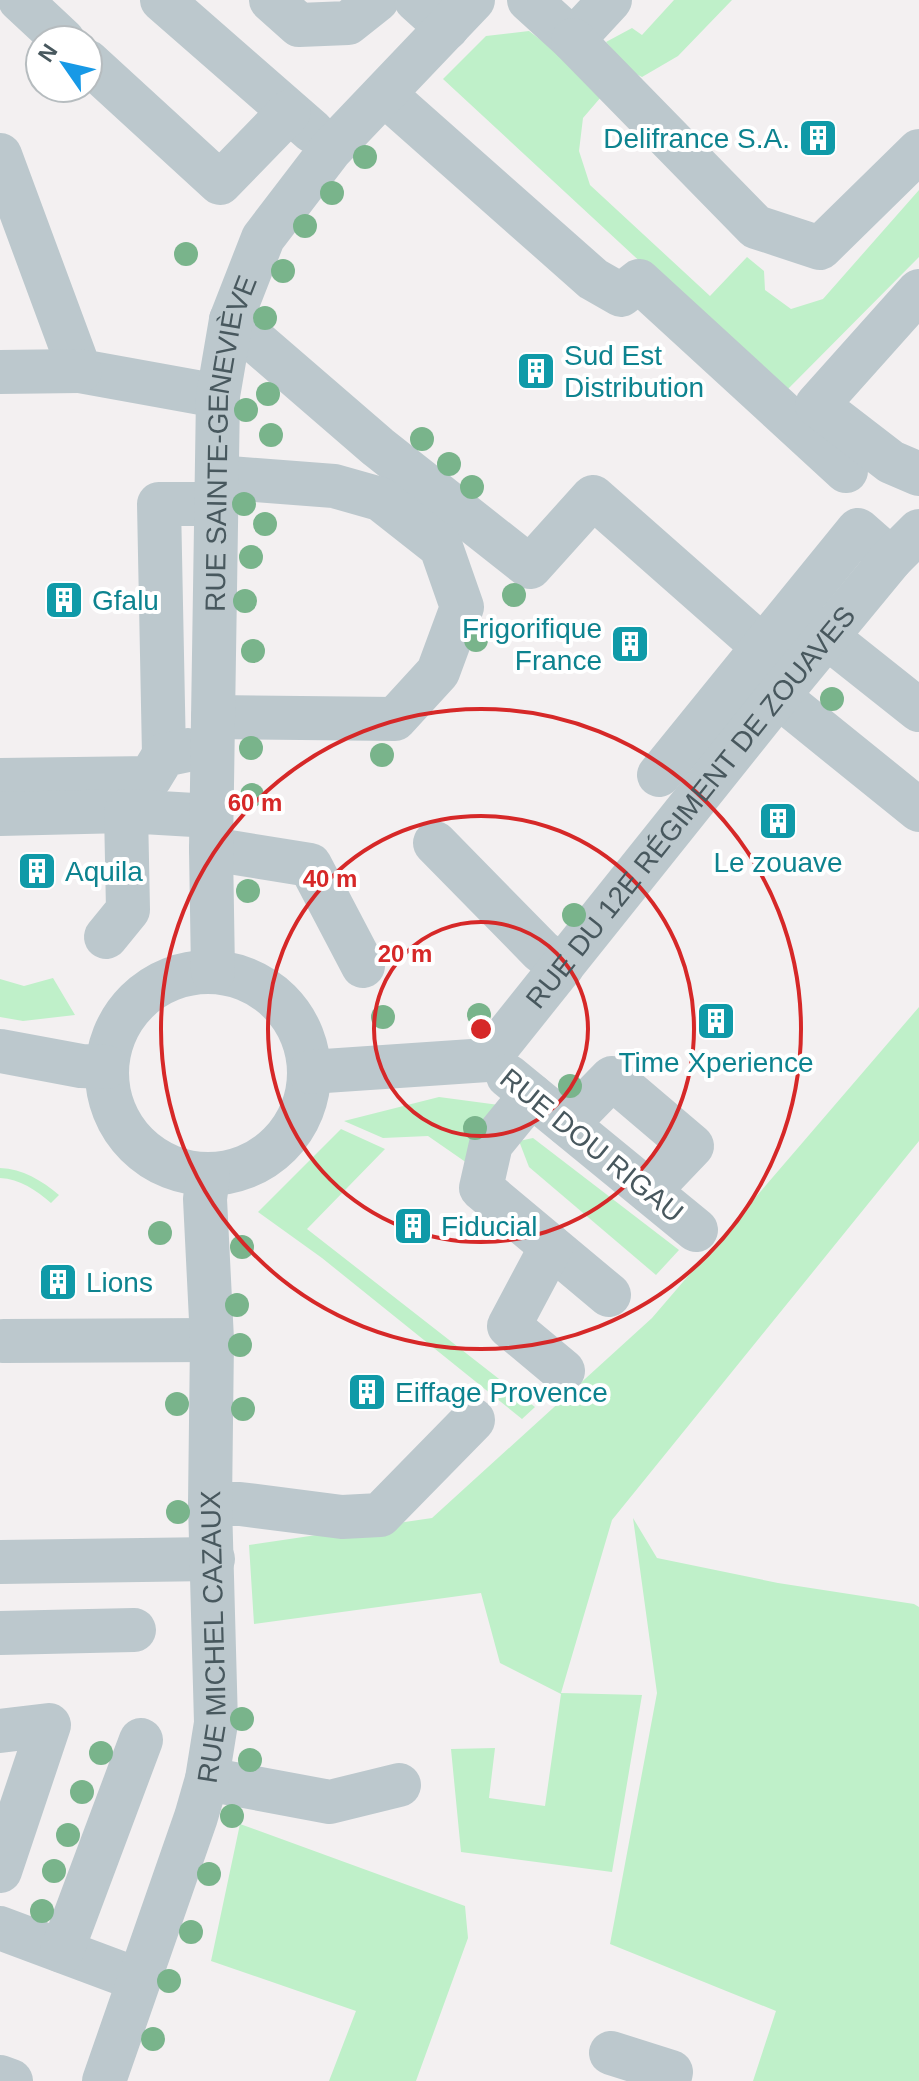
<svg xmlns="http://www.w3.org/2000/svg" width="919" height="2081" font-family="Helvetica,sans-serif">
<rect width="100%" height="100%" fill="#f3f0f1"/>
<g fill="#bff0c9">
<path d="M 674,0 L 732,0 L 678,56 L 642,77 L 632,72 L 606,42 L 632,28 L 642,35 Z"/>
<path d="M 529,31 L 607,90 L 583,118 L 579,151 L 590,185 L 710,296 L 747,257 L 764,271 L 765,290 L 791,309 L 823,299 L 919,190 L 919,257 L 783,394 L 443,79 L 486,36 Z"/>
<path d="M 53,978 L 75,1015 L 23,1021 L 0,1017 L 0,979 L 24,986 Z"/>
<path d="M 919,1007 L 919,1141 L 612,1520 L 561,1693 L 642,1695 L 612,1872 L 461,1852 L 451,1749 L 495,1748 L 489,1798 L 545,1806 L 561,1694 L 500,1663 L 481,1593 L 254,1624 L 249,1545 L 432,1518 L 652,1318 Z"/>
<path d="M 439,1097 L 499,1105 L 467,1163 L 428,1136 L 383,1138 L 344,1121 Z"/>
<path d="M 341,1129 L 385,1149 L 307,1229 L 535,1407 L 522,1419 L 322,1258 L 258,1212 Z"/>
<path d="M 533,1138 L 679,1250 L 656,1275 L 529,1167 L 519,1141 Z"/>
<path d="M 0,1168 C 23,1169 41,1180 59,1195 L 51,1203 C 36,1190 20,1179 0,1178 Z"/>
<path d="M 633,1518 L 657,1558 L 778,1583 L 914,1604 L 919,1607 L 919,2081 L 753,2081 L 776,2011 L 610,1944 L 657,1693 Z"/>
<path d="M 240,1824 L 465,1906 L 468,1938 L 416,2081 L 329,2081 L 356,2011 L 211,1961 Z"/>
</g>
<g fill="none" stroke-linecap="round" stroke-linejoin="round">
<g stroke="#bcc8cd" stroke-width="44">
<path d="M 20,0 L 63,40"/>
<path d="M 162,0 L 312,131"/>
<path d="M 271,0 L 299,25 L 348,23 L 377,0"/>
<path d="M 416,0 L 447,28"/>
<path d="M 529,0 L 573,40 L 610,0"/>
<path d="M 573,40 L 756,227 L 820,248 L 919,151"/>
<path d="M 88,62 L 220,183 L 289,112"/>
<path d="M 384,94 L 593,279 L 621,295 L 639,281 L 846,471"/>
<path d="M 0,155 L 80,371 L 218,396"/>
<path d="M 919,291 L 817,405 L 891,462 L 919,474"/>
<path d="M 231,320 L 378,447 L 530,567 L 593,497 L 762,646"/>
<path d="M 0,372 L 80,371"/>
<path d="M 827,637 L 919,710"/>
<path d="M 778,696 L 919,810"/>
<path d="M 213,717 L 395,719 L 438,672 L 462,607 L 441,547 L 380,499 L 334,486 L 217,477"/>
<path d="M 164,755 L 159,504 L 216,504"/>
<path d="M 659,775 L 858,530 L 891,559"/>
<path d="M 0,780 L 150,778 L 164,755 L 188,750"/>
<path d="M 0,814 L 126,811"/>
<path d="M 435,843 L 541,951 L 562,967"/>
<path d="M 211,849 L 310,865 L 363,966"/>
<path d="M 106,937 L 128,910 L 126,811 L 211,816"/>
<circle cx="208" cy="1073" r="101"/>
<path id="s1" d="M 213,972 L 211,849 L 218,396 L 231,320 L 263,238 L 331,149 L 473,0"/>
<path d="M 0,1051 L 81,1066 L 106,1067"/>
<path id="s2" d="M 310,1072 L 487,1060 L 778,696 L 891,559 L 919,531"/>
<path d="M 508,1076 L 696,1230"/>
<path d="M 531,1095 L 491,1144 L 481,1188 L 609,1295"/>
<path d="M 567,1124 L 612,1078 L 692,1146 L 649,1191"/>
<path d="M 551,1247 L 509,1326 L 563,1371"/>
<path d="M 4,1341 L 212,1340"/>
<path d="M 210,1504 L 240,1504 L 342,1517 L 380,1515 L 473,1420"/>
<path d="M 0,1562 L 213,1559"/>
<path d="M 0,1633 L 134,1630"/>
<path d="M 0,1731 L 49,1725 L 0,1871"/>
<path d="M 207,1779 L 330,1802 L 399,1785"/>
<path d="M 0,1928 L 139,1980"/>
<path d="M 62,1951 L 141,1740"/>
<path d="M 611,2053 L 671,2072 L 669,2081"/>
<path d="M 0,2077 L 11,2081"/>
<path id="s3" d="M 104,2081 L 196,1817 L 207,1779 L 216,1723 L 210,1504 L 212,1340 L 205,1199 L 208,1176"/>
</g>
</g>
<g fill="#79b48b">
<circle cx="365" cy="157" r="12"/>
<circle cx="332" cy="193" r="12"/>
<circle cx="305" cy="226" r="12"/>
<circle cx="186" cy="254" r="12"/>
<circle cx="283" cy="271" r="12"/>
<circle cx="265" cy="318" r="12"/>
<circle cx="268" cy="394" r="12"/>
<circle cx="246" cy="410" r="12"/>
<circle cx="271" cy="435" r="12"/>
<circle cx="422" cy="439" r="12"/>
<circle cx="449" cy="464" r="12"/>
<circle cx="472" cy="487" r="12"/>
<circle cx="244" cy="504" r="12"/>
<circle cx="265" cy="524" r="12"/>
<circle cx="251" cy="557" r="12"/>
<circle cx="514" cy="595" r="12"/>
<circle cx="245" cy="601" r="12"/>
<circle cx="476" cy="640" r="12"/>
<circle cx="253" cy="651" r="12"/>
<circle cx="832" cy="699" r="12"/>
<circle cx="251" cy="748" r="12"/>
<circle cx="382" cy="755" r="12"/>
<circle cx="252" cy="795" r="12"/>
<circle cx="248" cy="891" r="12"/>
<circle cx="574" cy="915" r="12"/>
<circle cx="479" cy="1015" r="12"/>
<circle cx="383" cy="1017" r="12"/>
<circle cx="570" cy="1086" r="12"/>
<circle cx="475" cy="1128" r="12"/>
<circle cx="160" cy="1233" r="12"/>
<circle cx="242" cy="1247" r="12"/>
<circle cx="237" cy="1305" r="12"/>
<circle cx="240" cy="1345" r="12"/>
<circle cx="177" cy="1404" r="12"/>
<circle cx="243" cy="1409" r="12"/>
<circle cx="178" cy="1512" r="12"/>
<circle cx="242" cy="1719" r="12"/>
<circle cx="101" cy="1753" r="12"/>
<circle cx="250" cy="1760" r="12"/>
<circle cx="82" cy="1792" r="12"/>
<circle cx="232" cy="1816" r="12"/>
<circle cx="68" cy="1835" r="12"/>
<circle cx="54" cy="1871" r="12"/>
<circle cx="209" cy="1874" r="12"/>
<circle cx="42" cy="1911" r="12"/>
<circle cx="191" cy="1932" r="12"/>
<circle cx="169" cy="1981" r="12"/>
<circle cx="153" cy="2039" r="12"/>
</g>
<g fill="none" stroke="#d62828" stroke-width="4">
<circle cx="481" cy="1029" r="107"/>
<circle cx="481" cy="1029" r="213"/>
<circle cx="481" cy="1029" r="320"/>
</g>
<defs>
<symbol id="building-square" viewBox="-11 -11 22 22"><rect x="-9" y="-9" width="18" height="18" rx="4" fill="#0f9aa8" stroke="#fff"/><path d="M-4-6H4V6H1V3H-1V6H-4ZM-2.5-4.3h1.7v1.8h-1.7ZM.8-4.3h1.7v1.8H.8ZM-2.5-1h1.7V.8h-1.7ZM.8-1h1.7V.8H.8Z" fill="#fff"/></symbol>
</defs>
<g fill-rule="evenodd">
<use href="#building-square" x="796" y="116" width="44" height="44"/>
<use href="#building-square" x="514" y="349" width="44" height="44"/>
<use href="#building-square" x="42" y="578" width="44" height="44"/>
<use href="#building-square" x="608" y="622" width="44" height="44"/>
<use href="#building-square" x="756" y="799" width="44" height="44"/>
<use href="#building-square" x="15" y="849" width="44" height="44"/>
<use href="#building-square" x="694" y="999" width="44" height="44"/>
<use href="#building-square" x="391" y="1204" width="44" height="44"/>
<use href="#building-square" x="36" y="1260" width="44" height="44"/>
<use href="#building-square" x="345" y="1370" width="44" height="44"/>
</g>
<g text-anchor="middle" stroke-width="8" stroke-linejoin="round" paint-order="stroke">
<g font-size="28" fill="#0d838f" stroke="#fff" text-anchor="start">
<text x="790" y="148" text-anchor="end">Delifrance S.A.</text>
<text x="564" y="365">Sud Est<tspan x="564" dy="32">Distribution</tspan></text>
<text x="92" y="610">Gfalu</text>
<text x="602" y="638" text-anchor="end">Frigorifique<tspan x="602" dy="32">France</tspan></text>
<text x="778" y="872" text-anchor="middle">Le zouave</text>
<text x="65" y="881">Aquila</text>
<text x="716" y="1072" text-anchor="middle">Time Xperience</text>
<text x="441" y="1236">Fiducial</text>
<text x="86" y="1292">Lions</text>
<text x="395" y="1402">Eiffage Provence</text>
</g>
<g font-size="28" fill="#48585e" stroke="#fff">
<text dy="10" stroke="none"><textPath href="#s1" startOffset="530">RUE SAINTE-GENEVIÈVE</textPath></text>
<text dy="10" stroke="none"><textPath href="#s2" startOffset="502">RUE DU 12E RÉGIMENT DE ZOUAVES</textPath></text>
<text transform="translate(592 1145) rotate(39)" y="10">RUE DOU RIGAU</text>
<text dy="10" stroke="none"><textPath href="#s3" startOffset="462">RUE MICHEL CAZAUX</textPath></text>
</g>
</g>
<circle cx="481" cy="1029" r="12" fill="#d62828" stroke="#fff" stroke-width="4"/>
<g font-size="24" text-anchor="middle" font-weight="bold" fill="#d62828" stroke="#fff" stroke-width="8" stroke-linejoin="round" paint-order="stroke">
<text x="255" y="811">60 m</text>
<text x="330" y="887">40 m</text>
<text x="405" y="962">20 m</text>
</g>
<g transform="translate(64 64) rotate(304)"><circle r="38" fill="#ffffff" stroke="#b6bcbf" stroke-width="2"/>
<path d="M0-6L14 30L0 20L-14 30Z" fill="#1799e6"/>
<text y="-12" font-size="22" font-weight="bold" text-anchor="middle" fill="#48585e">N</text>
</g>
</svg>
